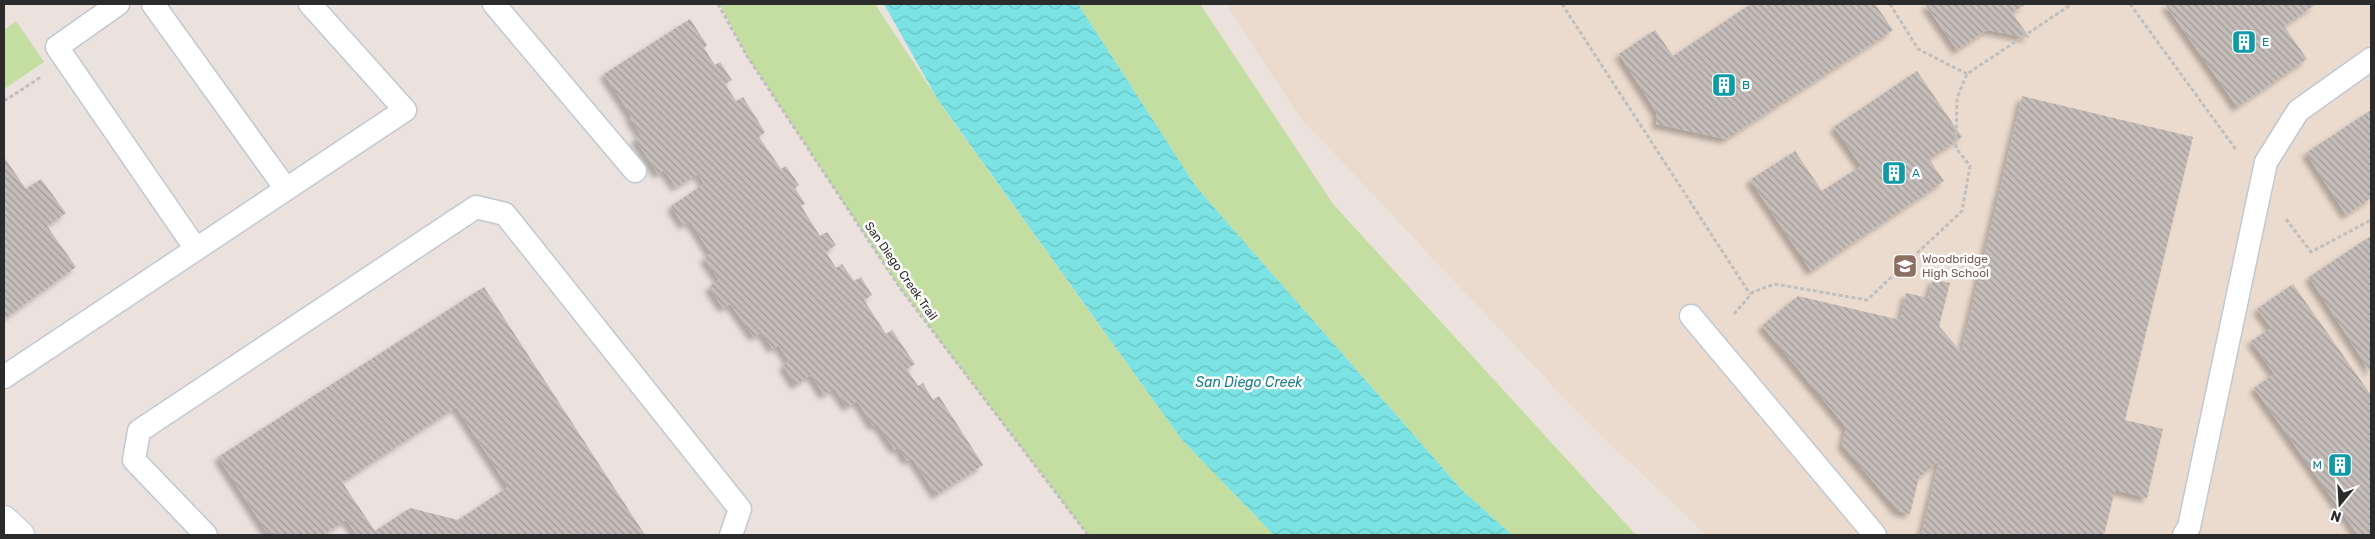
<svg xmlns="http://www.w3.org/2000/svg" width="2375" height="539" font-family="Rubik,sans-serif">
<defs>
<pattern id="water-waves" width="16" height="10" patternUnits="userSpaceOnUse" patternTransform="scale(1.25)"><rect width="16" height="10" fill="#7be3e3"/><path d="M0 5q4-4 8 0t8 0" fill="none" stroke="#6ac3c3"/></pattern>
<pattern id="building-back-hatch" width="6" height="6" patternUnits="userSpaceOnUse" patternTransform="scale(1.25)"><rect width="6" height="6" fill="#c4bdb9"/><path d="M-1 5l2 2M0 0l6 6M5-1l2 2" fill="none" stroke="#9f9a97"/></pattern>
<filter id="shadow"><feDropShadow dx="-4.5" dy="4.5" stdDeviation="2.5" flood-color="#0004"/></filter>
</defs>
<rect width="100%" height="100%" fill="#ebe2de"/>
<path fill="#ebdbcf" d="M 1226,4 L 2371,4 L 2371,535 L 1706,535 L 1581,416 L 1298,115 Z"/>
<g fill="#c4dda0">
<path d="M 720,4 L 875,4 L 946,112 L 1182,440 L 1274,535 L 1088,535 L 900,288 L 747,56 Z"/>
<path d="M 1078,4 L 1200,4 L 1333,204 L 1636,535 L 1512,535 L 1462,490 L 1197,188 Z"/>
<path d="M 16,21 L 44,62 L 4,89 L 4,30 Z"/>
</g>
<path fill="url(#water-waves)" d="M 884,4 L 1078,4 L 1197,188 L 1462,490 L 1512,535 L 1274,535 L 1182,440 L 938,100 Z"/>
<g fill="url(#building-back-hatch)" fill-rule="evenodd" filter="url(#shadow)">
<path d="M 1751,4 L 1875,4 L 1893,30 L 1726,139 L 1656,124 L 1657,113 L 1619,54 L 1655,30 L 1673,56 Z"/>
<path d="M 1925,4 L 2026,4 L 2012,13 L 2030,38 L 1987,30 L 1957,50 Z"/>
<path d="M 2165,4 L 2316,4 L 2284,26 L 2307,59 L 2237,107 Z"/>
<path d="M 690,19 L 707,45 L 704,48 L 715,65 L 720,62 L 732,80 L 725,84 L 736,101 L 743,97 L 765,132 L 759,137 L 781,169 L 786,166 L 799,185 L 795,188 L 805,204 L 801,206 L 820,236 L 827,232 L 836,245 L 826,252 L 836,268 L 842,264 L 854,281 L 861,277 L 872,295 L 864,300 L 886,334 L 892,330 L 915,364 L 907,369 L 918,386 L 923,383 L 933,400 L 939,396 L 983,465 L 936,495 L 912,458 L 907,461 L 898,447 L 895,450 L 877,424 L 873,426 L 857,401 L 847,407 L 834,388 L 824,395 L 811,375 L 795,385 L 783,365 L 789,361 L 778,345 L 773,349 L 761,332 L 754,337 L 730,304 L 723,308 L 709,287 L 719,280 L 704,258 L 711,254 L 690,221 L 683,225 L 671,206 L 704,184 L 698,174 L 676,187 L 664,170 L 658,174 L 635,139 L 641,135 L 630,118 L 632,117 L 604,74 Z"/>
<path d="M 1917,71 L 1962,137 L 1929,159 L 1944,181 L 1811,271 L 1750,180 L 1795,151 L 1822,191 L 1861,166 L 1834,127 Z"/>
<path d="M 2022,96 L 2193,137 L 2125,420 L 2163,429 L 2147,498 L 2115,490 L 2104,535 L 1921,535 L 1939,461 L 1919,477 L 1910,514 L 1898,511 L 1842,445 L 1846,427 L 1762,326 L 1798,296 L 1900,320 L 1906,293 L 1928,298 L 1933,279 L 1950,283 L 1939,326 L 1961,352 Z"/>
<path d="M 2371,110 L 2371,198 L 2346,215 L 2306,153 Z"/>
<path d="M 4,157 L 26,189 L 41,179 L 66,213 L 47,226 L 76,267 L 4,319 Z"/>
<path d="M 2371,236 L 2371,373 L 2309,277 Z"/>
<path d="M 2293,284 L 2371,395 L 2371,535 L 2358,535 L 2254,388 L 2274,374 L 2251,341 L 2271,328 L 2257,309 Z"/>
<path d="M 484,287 L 645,535 L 357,535 L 346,520 L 322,535 L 283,535 L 266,531 L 218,457 ZM 456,407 L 508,487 L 458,520 L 410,508 L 375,531 L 342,482 Z"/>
</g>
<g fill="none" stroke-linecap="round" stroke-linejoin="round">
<defs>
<g id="service">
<path d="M 118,4 L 57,47 L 196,249"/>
<path d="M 153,4 L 286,189"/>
<path d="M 494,4 L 635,171"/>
<path d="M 1691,316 L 1875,535"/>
<path d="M 4,377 L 405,110 L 310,4"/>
<path d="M 206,535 L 134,460 L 139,431 L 476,207 L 505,214 L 740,509 L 731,535"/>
<path d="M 2184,535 L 2189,527 L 2266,162 L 2298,111 L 2371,59"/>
</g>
<path id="secondary" d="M 4,520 L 20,535"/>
</defs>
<use href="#service" stroke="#c2c8d0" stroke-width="25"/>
<use href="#secondary" stroke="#c2c8d0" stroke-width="30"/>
<g stroke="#bfbfbf" stroke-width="3" stroke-dasharray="4 2.5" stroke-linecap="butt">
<path d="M 718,4 L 747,56 L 900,288 L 1088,535"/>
<path d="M 1562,4 L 1750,294"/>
<path d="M 1890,4 L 1918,49 L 1967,74"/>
<path d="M 2130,4 L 2237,151"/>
<path d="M 4,101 L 41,77"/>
<path d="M 2286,219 L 2311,252 L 2371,220"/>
<path d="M 1734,314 L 1753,292 L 1775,284 L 1867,300 L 1962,211 L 1970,166 L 1956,148 L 1957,98 L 1967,74 L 2072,4"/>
</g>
<use href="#service" stroke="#fff" stroke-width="22"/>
<use href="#secondary" stroke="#fff" stroke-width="28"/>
</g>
<defs>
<symbol id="building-square" viewBox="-11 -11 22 22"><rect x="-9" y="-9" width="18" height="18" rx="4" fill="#0f9aa8" stroke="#fff"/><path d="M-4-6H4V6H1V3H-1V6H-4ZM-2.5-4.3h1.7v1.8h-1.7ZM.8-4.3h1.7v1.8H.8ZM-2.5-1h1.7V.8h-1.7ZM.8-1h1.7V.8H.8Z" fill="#fff"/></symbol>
<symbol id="school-square" viewBox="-11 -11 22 22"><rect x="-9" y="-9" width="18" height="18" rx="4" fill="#8d6e63" stroke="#fff"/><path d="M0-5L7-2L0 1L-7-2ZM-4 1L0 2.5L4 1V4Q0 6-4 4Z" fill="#fff"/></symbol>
</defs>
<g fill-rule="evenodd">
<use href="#building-square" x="2230" y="28" width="28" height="28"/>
<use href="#building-square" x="1710" y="71" width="28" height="28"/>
<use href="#building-square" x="1880" y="159" width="28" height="28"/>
<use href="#school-square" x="1891" y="252" width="28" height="28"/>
<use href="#building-square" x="2326" y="451" width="28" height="28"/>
</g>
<g text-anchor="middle" stroke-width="5" stroke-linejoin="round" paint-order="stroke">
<g font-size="12" fill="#0d838f" stroke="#fff" text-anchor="start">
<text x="2262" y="46">E</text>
<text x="1742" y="89">B</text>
<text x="1912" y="177">A</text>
<text x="2322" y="469" text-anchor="end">M</text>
</g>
<g font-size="12" fill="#785e54" stroke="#fff" text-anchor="start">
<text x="1922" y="263">Woodbridge<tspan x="1922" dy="14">High School</tspan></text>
</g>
<g font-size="12" fill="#2b2b2b" stroke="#fff">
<text transform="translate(901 271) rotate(55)" y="4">San Diego Creek Trail</text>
</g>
<g font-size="14" font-style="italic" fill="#1a7f89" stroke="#fff">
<text x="1249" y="387">San Diego Creek</text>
</g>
</g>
<rect width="2375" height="539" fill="none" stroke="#2b2b2b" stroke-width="10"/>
<g transform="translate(2340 504) rotate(198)" stroke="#ffffff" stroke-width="4" paint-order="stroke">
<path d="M0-4L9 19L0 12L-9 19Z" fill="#2b2b2b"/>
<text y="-8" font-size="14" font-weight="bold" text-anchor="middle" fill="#2b2b2b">N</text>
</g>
</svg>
